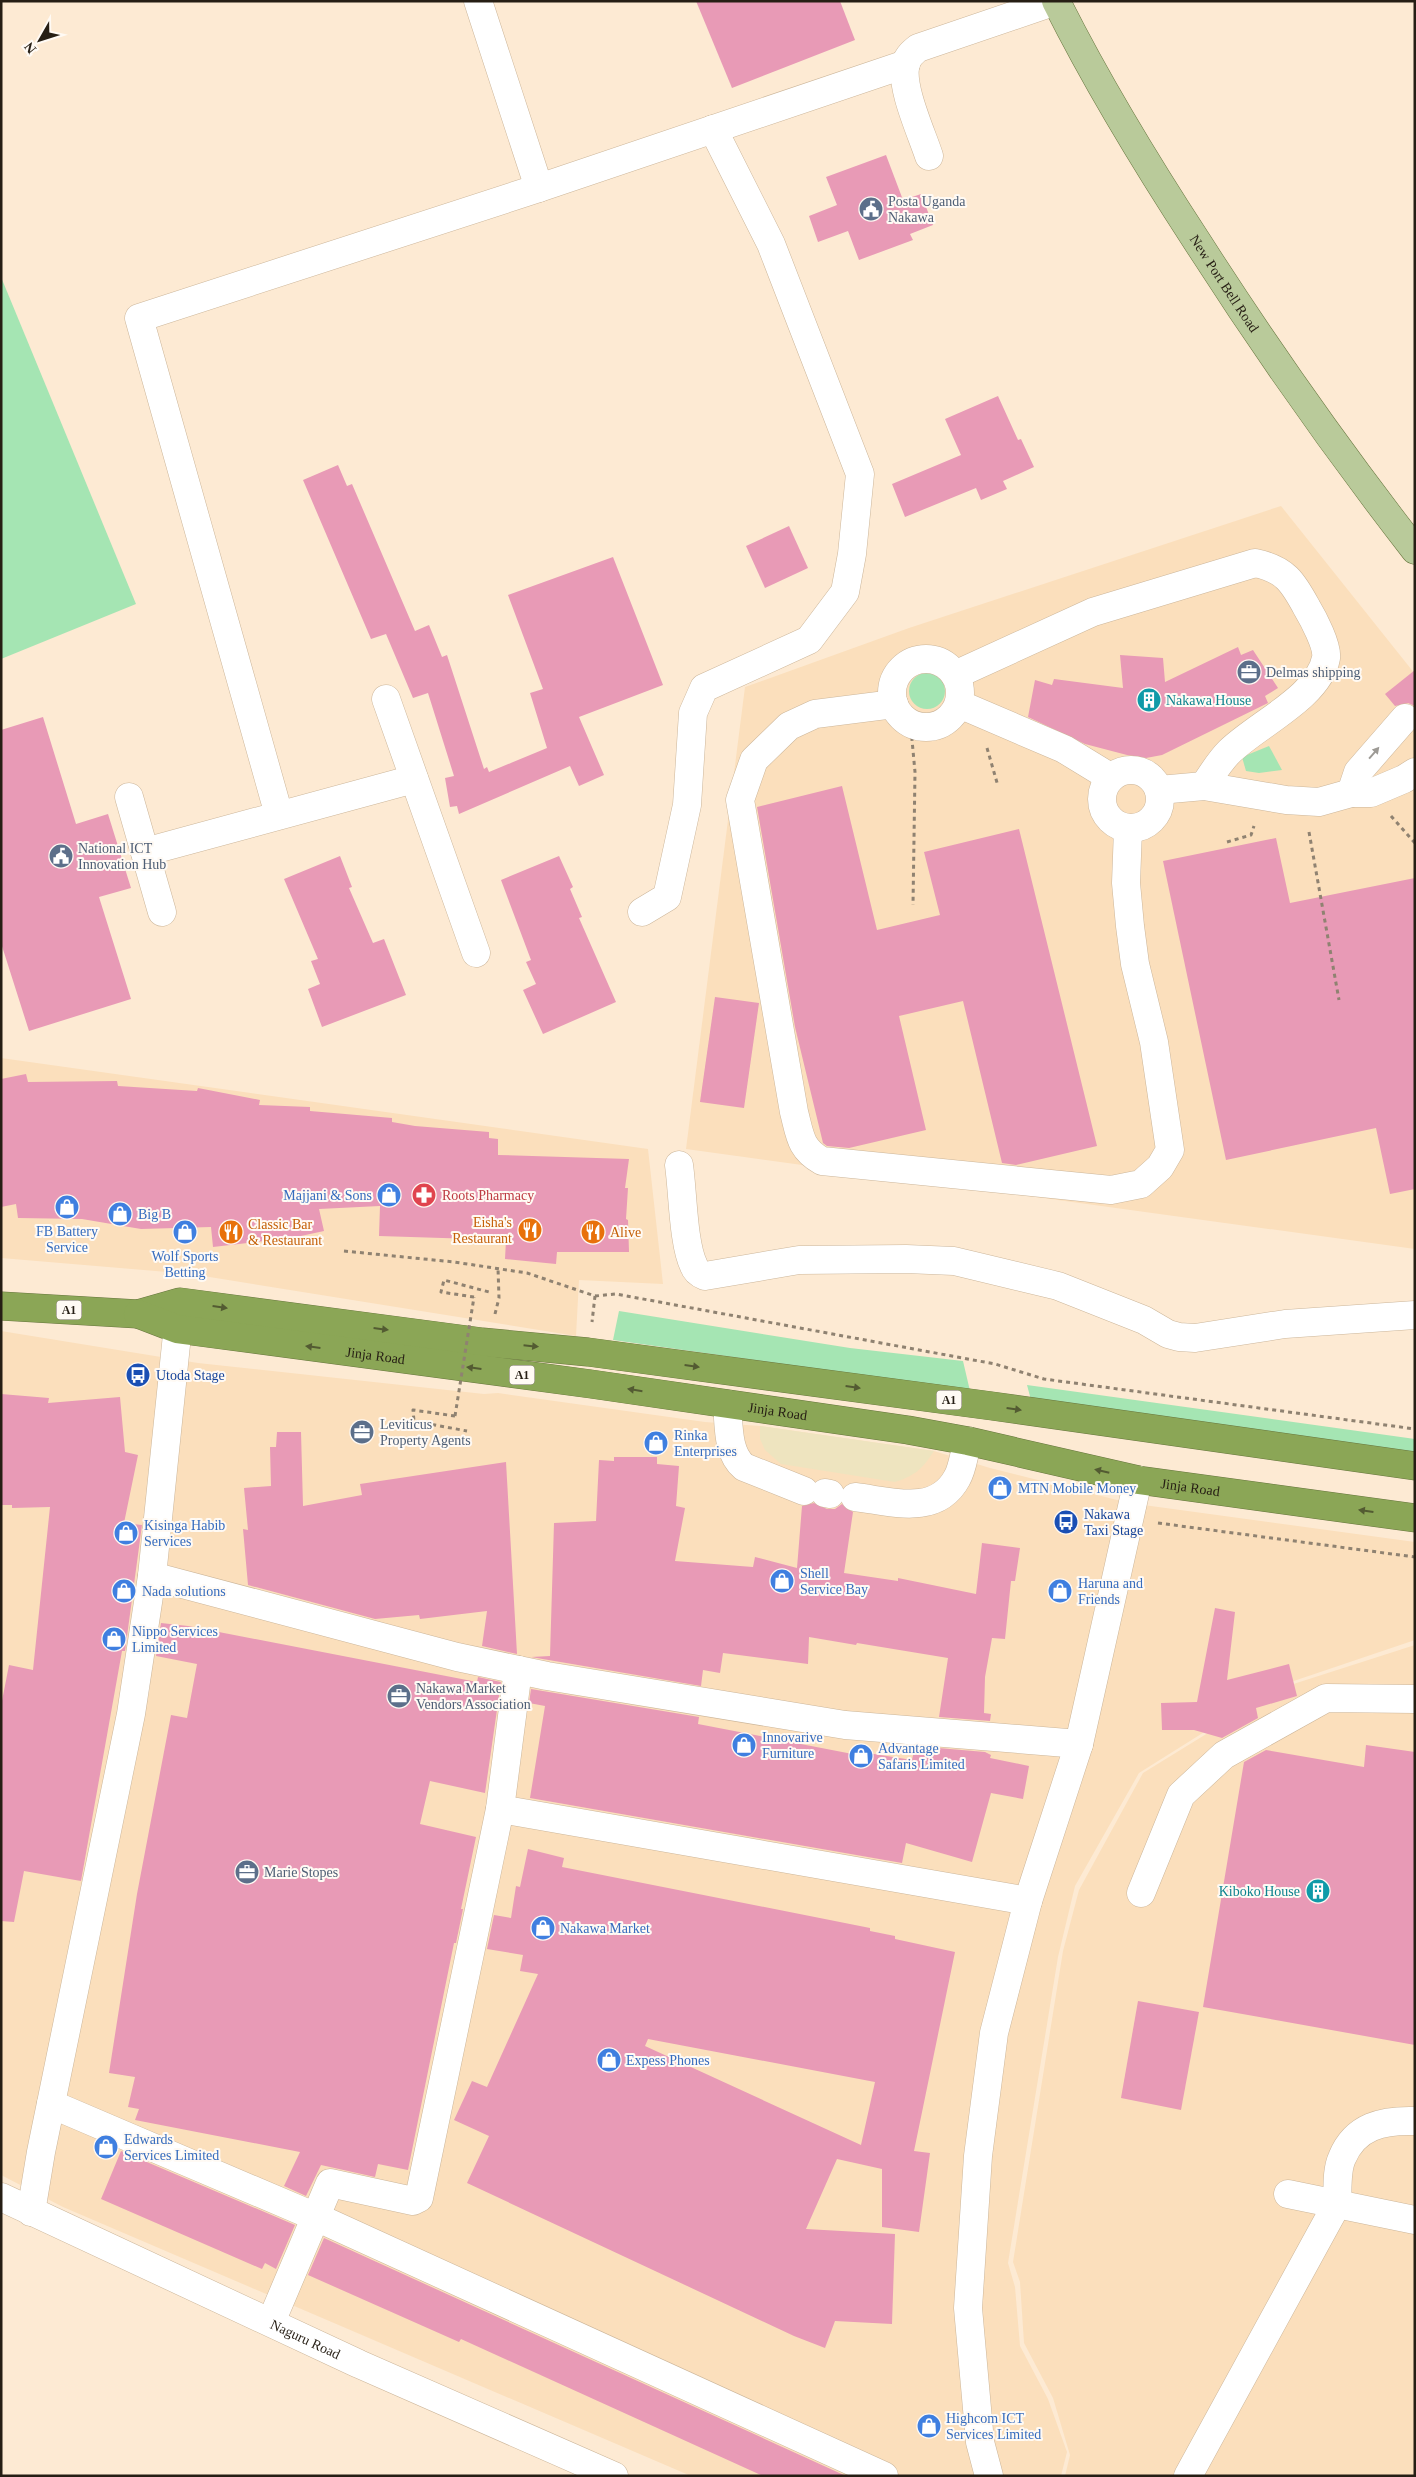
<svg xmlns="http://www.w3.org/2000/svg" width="1416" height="2477" font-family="'Times New Roman',serif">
<rect width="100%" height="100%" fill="#fdead3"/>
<g fill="#fbdfbc" fill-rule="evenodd">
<path d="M 1281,506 L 1415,674 L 1415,1249 L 686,1149 L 745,687 L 909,628 Z"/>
<path d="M 1,1058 L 648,1149 L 663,1284 L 579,1280 L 576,1336 L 191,1274 L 1,1258 Z"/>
<path d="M 1,1331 L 198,1363 L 484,1394 L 498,1393 L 705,1422 L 760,1426 L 934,1451 L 990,1468 L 1129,1503 L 1415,1542 L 1415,1640 L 1276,1687 L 1139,1773 L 1075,1886 L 1058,1957 L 1008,2263 L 1015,2287 L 1020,2346 L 1048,2399 L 1067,2452 L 1061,2476 L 691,2476 L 63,2207 L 1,2175 ZM 150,1654 L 150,1688 L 106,1898 Z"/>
<path d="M 1415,1645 L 1415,2476 L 1065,2476 L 1070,2455 L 1053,2398 L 1024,2343 L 1020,2282 L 1013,2262 L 1063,1951 L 1079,1890 L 1143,1773 L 1281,1688 Z"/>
</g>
<g fill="#a5e5b3">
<path d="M 1,277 L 136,604 L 1,659 Z"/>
<circle cx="927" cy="691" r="18"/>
<path d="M 1269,746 L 1282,770 L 1259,773 L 1246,771 L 1242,757 Z"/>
<path d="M 619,1311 L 850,1348 L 963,1361 L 970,1391 L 613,1340 Z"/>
<path d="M 1027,1385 L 1415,1439 L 1415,1453 L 1031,1400 Z"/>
</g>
<path fill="#eee4bf" d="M 760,1426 L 934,1451 C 923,1468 915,1476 895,1482 L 781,1464 L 765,1450 L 760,1439 Z"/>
<g fill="#e89ab6" fill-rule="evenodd">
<path d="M 696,1 L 840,1 L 855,40 L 732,88 Z"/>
<path d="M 886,155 L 903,200 L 921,194 L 933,225 L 910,234 L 913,240 L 859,260 L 848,231 L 818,242 L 809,216 L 837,205 L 826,177 Z"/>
<path d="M 998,396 L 1018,440 L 1021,439 L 1034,467 L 1003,481 L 1007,489 L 981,500 L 976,488 L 905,517 L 892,484 L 961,455 L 945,419 Z"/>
<path d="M 338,465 L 347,486 L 352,484 L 415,631 L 429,625 L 442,657 L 447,655 L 484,769 L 487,767 L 489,772 L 547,748 L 530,693 L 543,689 L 508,595 L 613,557 L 663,685 L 579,717 L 604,775 L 579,786 L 570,766 L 459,814 L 457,806 L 450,807 L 445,778 L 454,776 L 428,693 L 413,698 L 386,634 L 371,639 L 303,480 Z"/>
<path d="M 789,526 L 808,568 L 765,588 L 746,546 Z"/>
<path d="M 1238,647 L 1241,655 L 1253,650 L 1278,688 L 1265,696 L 1268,703 L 1162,755 L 1146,758 L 1127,755 L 1085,744 L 1028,717 L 1035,680 L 1052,685 L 1054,679 L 1123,688 L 1120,655 L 1163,658 L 1165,682 Z"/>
<path d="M 1415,670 L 1415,706 L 1408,703 L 1395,706 L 1385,694 Z"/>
<path d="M 43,717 L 76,824 L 108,814 L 131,888 L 99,897 L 131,999 L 29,1031 L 1,943 L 1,730 Z"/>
<path d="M 842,786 L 877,930 L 940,915 L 924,852 L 1019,829 L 1097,1146 L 1016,1165 L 1002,1163 L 963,1001 L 899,1016 L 926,1130 L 849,1148 L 827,1146 L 823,1143 L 795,1027 L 757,807 Z"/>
<path d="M 1276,838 L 1290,903 L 1415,878 L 1415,1189 L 1390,1194 L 1376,1128 L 1226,1160 L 1163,861 Z"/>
<path d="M 340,856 L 352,887 L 349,888 L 373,943 L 384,939 L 406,995 L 322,1027 L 308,989 L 320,984 L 311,961 L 318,959 L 284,879 Z"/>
<path d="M 559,856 L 573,887 L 570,889 L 582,917 L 579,918 L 616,1002 L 543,1034 L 523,990 L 536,984 L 526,962 L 531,960 L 501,880 Z"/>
<path d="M 715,997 L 759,1003 L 744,1108 L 700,1102 Z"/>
<path d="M 26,1074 L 28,1082 L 117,1081 L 118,1086 L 197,1091 L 198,1088 L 260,1100 L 259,1105 L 310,1107 L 310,1111 L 392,1118 L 392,1122 L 415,1126 L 489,1132 L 489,1138 L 498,1139 L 498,1155 L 629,1159 L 625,1188 L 628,1188 L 626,1219 L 628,1220 L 629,1252 L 557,1252 L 556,1264 L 505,1259 L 506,1240 L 379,1236 L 380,1206 L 319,1209 L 324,1231 L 273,1242 L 273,1240 L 213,1247 L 211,1227 L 141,1229 L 82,1219 L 18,1218 L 16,1204 L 1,1207 L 1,1079 Z"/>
<path d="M 1,1394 L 49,1398 L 48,1403 L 120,1397 L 125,1452 L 138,1455 L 124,1523 L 142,1525 L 125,1651 L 122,1651 L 81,1881 L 24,1871 L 14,1922 L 1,1921 L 1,1706 L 9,1665 L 33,1670 L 50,1507 L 12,1508 L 12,1505 L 1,1505 Z"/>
<path d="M 277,1432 L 301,1432 L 303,1506 L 362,1495 L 360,1484 L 506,1462 L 517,1654 L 482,1646 L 487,1611 L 420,1619 L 419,1615 L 375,1619 L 248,1585 L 243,1529 L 248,1530 L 244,1488 L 271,1486 L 270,1447 L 276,1447 Z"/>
<path d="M 614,1457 L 657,1457 L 657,1464 L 679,1466 L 676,1506 L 685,1508 L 675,1561 L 753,1567 L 755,1557 L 797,1568 L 802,1506 L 814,1503 L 827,1509 L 835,1509 L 842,1504 L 853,1512 L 844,1573 L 898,1581 L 898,1578 L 976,1594 L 982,1543 L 1020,1548 L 1015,1581 L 1011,1581 L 1005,1639 L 992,1638 L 985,1677 L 984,1713 L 991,1714 L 990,1721 L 939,1717 L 948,1658 L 857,1643 L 856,1645 L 809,1637 L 808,1664 L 723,1653 L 720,1673 L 703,1670 L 701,1686 L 531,1657 L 550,1656 L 554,1523 L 596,1521 L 599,1460 L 614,1461 Z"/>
<path d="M 1215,1608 L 1235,1612 L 1227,1680 L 1289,1664 L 1297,1696 L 1256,1708 L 1258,1718 L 1222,1738 L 1194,1730 L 1162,1730 L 1161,1703 L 1197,1702 Z"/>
<path d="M 161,1623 L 188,1626 L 477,1682 L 478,1677 L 501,1682 L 485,1793 L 430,1781 L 420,1824 L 476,1837 L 461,1909 L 463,1909 L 456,1943 L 454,1943 L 408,2170 L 378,2164 L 375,2177 L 321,2165 L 306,2196 L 284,2186 L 300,2152 L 135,2120 L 139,2109 L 128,2107 L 135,2077 L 109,2073 L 137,1894 L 171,1715 L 187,1718 L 197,1664 L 156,1656 Z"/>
<path d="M 531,1689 L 699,1717 L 698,1724 L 868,1757 L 868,1753 L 912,1760 L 915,1746 L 985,1752 L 991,1755 L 990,1758 L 1029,1766 L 1023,1799 L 991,1793 L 972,1862 L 906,1843 L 902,1863 L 530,1798 L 545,1706 L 529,1703 Z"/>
<path d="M 1366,1745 L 1415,1752 L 1415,2045 L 1203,2007 L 1244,1762 L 1266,1750 L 1364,1767 Z"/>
<path d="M 528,1849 L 564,1858 L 562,1867 L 870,1928 L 870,1931 L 895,1936 L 895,1939 L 955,1952 L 914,2151 L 930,2153 L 919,2232 L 882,2227 L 882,2169 L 837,2159 L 806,2229 L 895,2234 L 892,2324 L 835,2321 L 825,2348 L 794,2336 L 467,2183 L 489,2136 L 454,2120 L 472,2081 L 487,2087 L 538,1974 L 520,1971 L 523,1955 L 487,1949 L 494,1915 L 511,1918 L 516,1886 L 520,1887 ZM 648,2039 L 875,2082 L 861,2145 L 645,2046 Z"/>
<path d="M 1138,2001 L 1199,2012 L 1181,2110 L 1121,2098 Z"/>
<path d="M 121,2151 L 295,2225 L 276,2269 L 265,2263 L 262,2269 L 101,2199 Z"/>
<path d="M 324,2238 L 846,2476 L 763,2476 L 461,2339 L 459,2342 L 308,2275 Z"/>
</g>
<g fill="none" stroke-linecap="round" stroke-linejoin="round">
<defs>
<g id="minor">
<path d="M 478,1 L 539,188"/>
<path d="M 929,156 C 922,134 899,85 906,63 C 908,56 913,52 918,48 L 1056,1"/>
<circle cx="926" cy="693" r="34"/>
<path d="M 955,675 L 1093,612 L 1255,563 C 1285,569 1293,582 1307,608 C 1313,618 1328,646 1326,658 C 1319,697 1256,725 1229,752 C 1219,762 1212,774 1204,786"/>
<path d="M 386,699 L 476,953"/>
<path d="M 894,704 L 815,714 L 789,726 L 754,760 L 740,800 L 794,1112 C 800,1135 800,1149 822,1161 L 1111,1190 L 1141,1184 L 1160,1167 L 1170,1150 L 1154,1042 L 1135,964 L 1130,926 L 1126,883 L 1128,829"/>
<path d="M 959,704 L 1064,749 L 1110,777"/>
<circle cx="1131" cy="799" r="29"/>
<path d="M 1159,790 L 1204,786 L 1286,800 L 1319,802 L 1351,793 L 1371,793 L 1404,779 L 1415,772"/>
<path d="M 1351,793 L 1358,772 L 1405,718"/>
<path d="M 129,797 L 162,912"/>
<path d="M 279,815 L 139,318 L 539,188 L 906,64"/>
<path d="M 145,852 L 414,779"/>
<path d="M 642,912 L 667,897 L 687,805 L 693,713 L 704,688 L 809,640 L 845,592 L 852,554 L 860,474 L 771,244 L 713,129"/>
<path d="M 679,1165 C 683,1193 683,1244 694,1266 C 696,1272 700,1274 705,1276 L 799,1260 L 906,1259 L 954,1261 L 1058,1286 L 1144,1320 L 1168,1334 L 1179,1337 L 1195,1338 L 1285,1324 L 1415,1315"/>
<path d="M 727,1404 C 729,1425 727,1453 744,1467 L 804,1491"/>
<path d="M 825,1493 L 830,1494"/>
<path d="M 855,1497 C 890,1501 936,1517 957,1478 C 963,1468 964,1452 968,1441"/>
<path d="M 152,1576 L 457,1657 L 547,1676 L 845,1725 L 1079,1744"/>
<path d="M 518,1670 L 500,1809 L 1028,1901"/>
<path d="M 1141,1893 L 1181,1795 L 1224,1755 L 1326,1698 L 1415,1699"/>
<path d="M 51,2104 L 316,2217 L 884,2476"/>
<path d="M 1288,2194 L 1415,2220"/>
<path id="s1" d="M 1,2197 L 359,2364 L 614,2476"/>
<path d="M 31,2212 L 41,2152 L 131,1714 L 152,1576 L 180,1306"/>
<path d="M 271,2322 L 330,2183 L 413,2201 L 419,2198 L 500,1809"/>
<path d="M 989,2476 L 980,2442 L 968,2308 L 978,2156 L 994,2033 L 1028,1901 L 1079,1744 L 1138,1480"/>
<path d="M 1188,2476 L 1337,2204 C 1338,2191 1336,2171 1342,2158 C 1355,2126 1383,2120 1415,2121"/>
</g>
<g id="major">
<path id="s2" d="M 1056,1 C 1098,85 1147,165 1198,243 C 1266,349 1338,451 1415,550"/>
</g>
<g id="highway">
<path d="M 1,1306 L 138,1314 L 180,1302 L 482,1342 L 588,1352 L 992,1406 L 1415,1466"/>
<path id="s3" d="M 138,1314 L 177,1329 L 591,1384 L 908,1430 L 968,1441 L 1138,1480 L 1415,1518"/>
</g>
</defs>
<use href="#minor" stroke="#ccb69a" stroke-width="29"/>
<use href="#major" stroke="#68763f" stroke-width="29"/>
<use href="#highway" stroke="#68763f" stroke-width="29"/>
<g stroke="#8f8271" stroke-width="3" stroke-dasharray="4 4" stroke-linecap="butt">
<path d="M 911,729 L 915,772 L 913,905"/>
<path d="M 987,748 L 998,786"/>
<path d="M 1391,816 L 1415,843"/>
<path d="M 1309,832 L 1339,1000"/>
<path d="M 1227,842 L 1251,835 L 1254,826"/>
<path d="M 344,1251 L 454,1262 L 527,1273 L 595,1296 L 592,1322"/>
<path d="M 595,1296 L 616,1294 L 995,1364 L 1044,1379 L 1415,1429"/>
<path d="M 474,1297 L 441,1292 L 444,1280 L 489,1292"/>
<path d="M 495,1314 L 499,1298 L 498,1268"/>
<path d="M 455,1416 L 413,1410 L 414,1421 L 467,1431"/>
<path d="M 1158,1523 L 1415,1557"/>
</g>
<use href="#minor" stroke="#fff" stroke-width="28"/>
<use href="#major" stroke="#b9ca9a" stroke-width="28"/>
<use href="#highway" stroke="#8ba656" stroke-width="28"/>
<path stroke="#8f8271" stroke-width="3" stroke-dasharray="4 4" stroke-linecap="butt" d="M 455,1416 L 474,1297"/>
</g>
<defs><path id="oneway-solid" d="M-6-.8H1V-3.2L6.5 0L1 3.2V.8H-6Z" transform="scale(1.25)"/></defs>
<use fill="#9d9a95" href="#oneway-solid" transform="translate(1374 753) rotate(-49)"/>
<g fill="#535b32">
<use href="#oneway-solid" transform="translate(220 1307) rotate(8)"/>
<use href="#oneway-solid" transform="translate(381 1329) rotate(7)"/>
<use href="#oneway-solid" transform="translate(531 1346) rotate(6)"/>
<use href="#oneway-solid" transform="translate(313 1347) rotate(-173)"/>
<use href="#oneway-solid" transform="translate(692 1366) rotate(8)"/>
<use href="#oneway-solid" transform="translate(474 1368) rotate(-173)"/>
<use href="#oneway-solid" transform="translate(853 1387) rotate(8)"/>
<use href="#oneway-solid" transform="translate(635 1390) rotate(-171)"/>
<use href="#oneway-solid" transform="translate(1014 1409) rotate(8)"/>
<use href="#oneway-solid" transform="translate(1102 1471) rotate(-167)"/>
<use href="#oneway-solid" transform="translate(1366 1511) rotate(-172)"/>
</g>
<defs>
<symbol id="civic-disc" viewBox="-11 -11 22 22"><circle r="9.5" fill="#5c6f8a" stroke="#fffaf4"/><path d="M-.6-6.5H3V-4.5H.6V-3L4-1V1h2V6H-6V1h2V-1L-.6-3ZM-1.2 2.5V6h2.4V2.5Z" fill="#fff"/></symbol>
<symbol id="office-disc" viewBox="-11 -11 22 22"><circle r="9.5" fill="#5c6f8a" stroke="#fffaf4"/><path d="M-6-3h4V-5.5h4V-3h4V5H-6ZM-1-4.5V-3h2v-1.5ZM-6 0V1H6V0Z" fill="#fff"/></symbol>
<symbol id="building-disc" viewBox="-11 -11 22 22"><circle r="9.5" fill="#0f9aa8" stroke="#fffaf4"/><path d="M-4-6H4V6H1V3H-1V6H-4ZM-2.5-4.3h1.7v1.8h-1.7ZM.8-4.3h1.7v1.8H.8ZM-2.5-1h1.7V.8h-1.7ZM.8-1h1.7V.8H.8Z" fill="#fff"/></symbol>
<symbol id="shop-disc" viewBox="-11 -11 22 22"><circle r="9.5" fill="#3f7fe0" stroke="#fffaf4"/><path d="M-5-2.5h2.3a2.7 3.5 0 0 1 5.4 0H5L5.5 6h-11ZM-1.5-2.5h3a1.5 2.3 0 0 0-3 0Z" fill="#fff"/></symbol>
<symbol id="pharmacy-disc" viewBox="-11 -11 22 22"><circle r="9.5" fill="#e0444e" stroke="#fffaf4"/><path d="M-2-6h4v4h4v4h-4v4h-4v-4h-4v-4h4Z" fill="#fff"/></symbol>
<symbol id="restaurant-disc" viewBox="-11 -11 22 22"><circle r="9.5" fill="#e8710a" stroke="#fffaf4"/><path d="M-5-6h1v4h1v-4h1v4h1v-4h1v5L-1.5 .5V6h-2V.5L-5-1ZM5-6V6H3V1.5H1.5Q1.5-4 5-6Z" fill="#fff"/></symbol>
<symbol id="bus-disc" viewBox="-11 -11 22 22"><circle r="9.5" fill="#1a4fb4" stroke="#fffaf4"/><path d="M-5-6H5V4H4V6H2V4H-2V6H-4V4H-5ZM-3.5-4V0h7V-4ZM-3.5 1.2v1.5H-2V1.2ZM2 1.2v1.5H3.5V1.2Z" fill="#fff"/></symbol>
</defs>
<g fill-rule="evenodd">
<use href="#civic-disc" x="857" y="195" width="28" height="28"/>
<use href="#office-disc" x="1235" y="658" width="28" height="28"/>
<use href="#building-disc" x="1135" y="686" width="28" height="28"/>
<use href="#civic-disc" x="47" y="842" width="28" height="28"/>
<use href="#shop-disc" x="375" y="1181" width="28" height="28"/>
<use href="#pharmacy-disc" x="410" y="1181" width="28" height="28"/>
<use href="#shop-disc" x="53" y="1193" width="28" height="28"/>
<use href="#shop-disc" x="106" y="1200" width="28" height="28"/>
<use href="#restaurant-disc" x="516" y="1216" width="28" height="28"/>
<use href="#shop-disc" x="171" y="1218" width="28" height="28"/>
<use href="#restaurant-disc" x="217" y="1218" width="28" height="28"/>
<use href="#restaurant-disc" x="579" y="1218" width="28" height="28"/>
<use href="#bus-disc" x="124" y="1361" width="28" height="28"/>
<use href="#office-disc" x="348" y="1418" width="28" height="28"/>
<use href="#shop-disc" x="642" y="1429" width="28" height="28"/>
<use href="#shop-disc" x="986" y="1474" width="28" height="28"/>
<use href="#bus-disc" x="1052" y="1508" width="28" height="28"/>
<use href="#shop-disc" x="112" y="1519" width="28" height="28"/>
<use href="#shop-disc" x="768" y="1567" width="28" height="28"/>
<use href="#shop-disc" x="110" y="1577" width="28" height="28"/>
<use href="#shop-disc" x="1046" y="1577" width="28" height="28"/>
<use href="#shop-disc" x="100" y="1625" width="28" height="28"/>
<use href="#office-disc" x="385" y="1682" width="28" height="28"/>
<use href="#shop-disc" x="730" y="1731" width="28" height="28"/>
<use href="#shop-disc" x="847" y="1742" width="28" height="28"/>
<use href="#office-disc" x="233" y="1858" width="28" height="28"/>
<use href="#building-disc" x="1304" y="1877" width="28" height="28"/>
<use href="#shop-disc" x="529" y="1914" width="28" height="28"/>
<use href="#shop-disc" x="595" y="2046" width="28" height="28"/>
<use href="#shop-disc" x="92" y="2133" width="28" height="28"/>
<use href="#shop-disc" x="915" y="2412" width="28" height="28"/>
</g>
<g text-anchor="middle" stroke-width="4" stroke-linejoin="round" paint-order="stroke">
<g fill="#fffaf4" stroke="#676057" stroke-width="1">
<rect x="56.5" y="1300.5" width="25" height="19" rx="4"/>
<rect x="509.5" y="1365.5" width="25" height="19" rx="4"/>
<rect x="936.5" y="1390.5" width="25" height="19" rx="4"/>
</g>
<g font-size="12" font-weight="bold" fill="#261e14">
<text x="69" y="1314">A1</text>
<text x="522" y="1379">A1</text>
<text x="949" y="1404">A1</text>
</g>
<g font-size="14" fill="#4e5e75" stroke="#fffaf4" text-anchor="start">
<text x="888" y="206">Posta Uganda<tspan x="888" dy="16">Nakawa</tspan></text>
<text x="1266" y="677">Delmas shipping</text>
<text x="78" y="853">National ICT<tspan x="78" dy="16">Innovation Hub</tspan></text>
<text x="380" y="1429">Leviticus<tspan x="380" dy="16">Property Agents</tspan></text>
<text x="416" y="1693">Nakawa Market<tspan x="416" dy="16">Vendors Association</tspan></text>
<text x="264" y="1877">Marie Stopes</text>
</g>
<g font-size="14" fill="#261e14" stroke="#fffaf4">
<text dy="5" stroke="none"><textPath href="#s2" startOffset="329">New Port Bell Road</textPath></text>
<text dy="5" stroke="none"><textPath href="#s3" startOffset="242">Jinja Road</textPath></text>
<text dy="5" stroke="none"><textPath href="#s3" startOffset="648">Jinja Road</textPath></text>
<text dy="5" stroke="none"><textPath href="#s3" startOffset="1068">Jinja Road</textPath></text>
<text dy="5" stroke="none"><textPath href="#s1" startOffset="336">Naguru Road</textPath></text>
</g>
<g font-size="14" fill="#0d838f" stroke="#fffaf4" text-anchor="start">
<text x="1166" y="705">Nakawa House</text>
<text x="1300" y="1896" text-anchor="end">Kiboko House</text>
</g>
<g font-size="14" fill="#366cbe" stroke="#fffaf4" text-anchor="start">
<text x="372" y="1200" text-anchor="end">Majjani &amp; Sons</text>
<text x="138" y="1219">Big B</text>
<text x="67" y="1236" text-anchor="middle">FB Battery<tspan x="67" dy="16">Service</tspan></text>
<text x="185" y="1261" text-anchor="middle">Wolf Sports<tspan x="185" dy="16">Betting</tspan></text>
<text x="674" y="1440">Rinka<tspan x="674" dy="16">Enterprises</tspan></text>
<text x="1018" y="1493">MTN Mobile Money</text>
<text x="144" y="1530">Kisinga Habib<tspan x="144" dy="16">Services</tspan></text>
<text x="800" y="1578">Shell<tspan x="800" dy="16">Service Bay</tspan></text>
<text x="1078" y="1588">Haruna and<tspan x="1078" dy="16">Friends</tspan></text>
<text x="142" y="1596">Nada solutions</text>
<text x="132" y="1636">Nippo Services<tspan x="132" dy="16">Limited</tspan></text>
<text x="762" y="1742">Innovarive<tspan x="762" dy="16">Furniture</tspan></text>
<text x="878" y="1753">Advantage<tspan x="878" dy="16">Safaris Limited</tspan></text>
<text x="560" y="1933">Nakawa Market</text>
<text x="626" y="2065">Expess Phones</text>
<text x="124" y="2144">Edwards<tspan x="124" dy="16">Services Limited</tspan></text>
<text x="946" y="2423">Highcom ICT<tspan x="946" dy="16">Services Limited</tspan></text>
</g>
<g font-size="14" fill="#be3a42" stroke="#fffaf4" text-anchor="start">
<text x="442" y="1200">Roots Pharmacy</text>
</g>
<g font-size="14" fill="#c56008" stroke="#fffaf4" text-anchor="start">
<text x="512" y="1227" text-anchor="end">Eisha's<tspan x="512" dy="16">Restaurant</tspan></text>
<text x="248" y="1229">Classic Bar<tspan x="248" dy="16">&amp; Restaurant</tspan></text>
<text x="610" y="1237">Alive</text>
</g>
<g font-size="14" fill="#164399" stroke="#fffaf4" text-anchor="start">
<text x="156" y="1380">Utoda Stage</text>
<text x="1084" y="1519">Nakawa<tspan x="1084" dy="16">Taxi Stage</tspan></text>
</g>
</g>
<rect width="1416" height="2477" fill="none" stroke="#261e14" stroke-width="5"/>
<g transform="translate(40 40) rotate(231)" stroke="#fffaf4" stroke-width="4" paint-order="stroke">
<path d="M0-4L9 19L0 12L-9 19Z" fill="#261e14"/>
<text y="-8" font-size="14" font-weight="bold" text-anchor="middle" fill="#261e14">N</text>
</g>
</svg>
